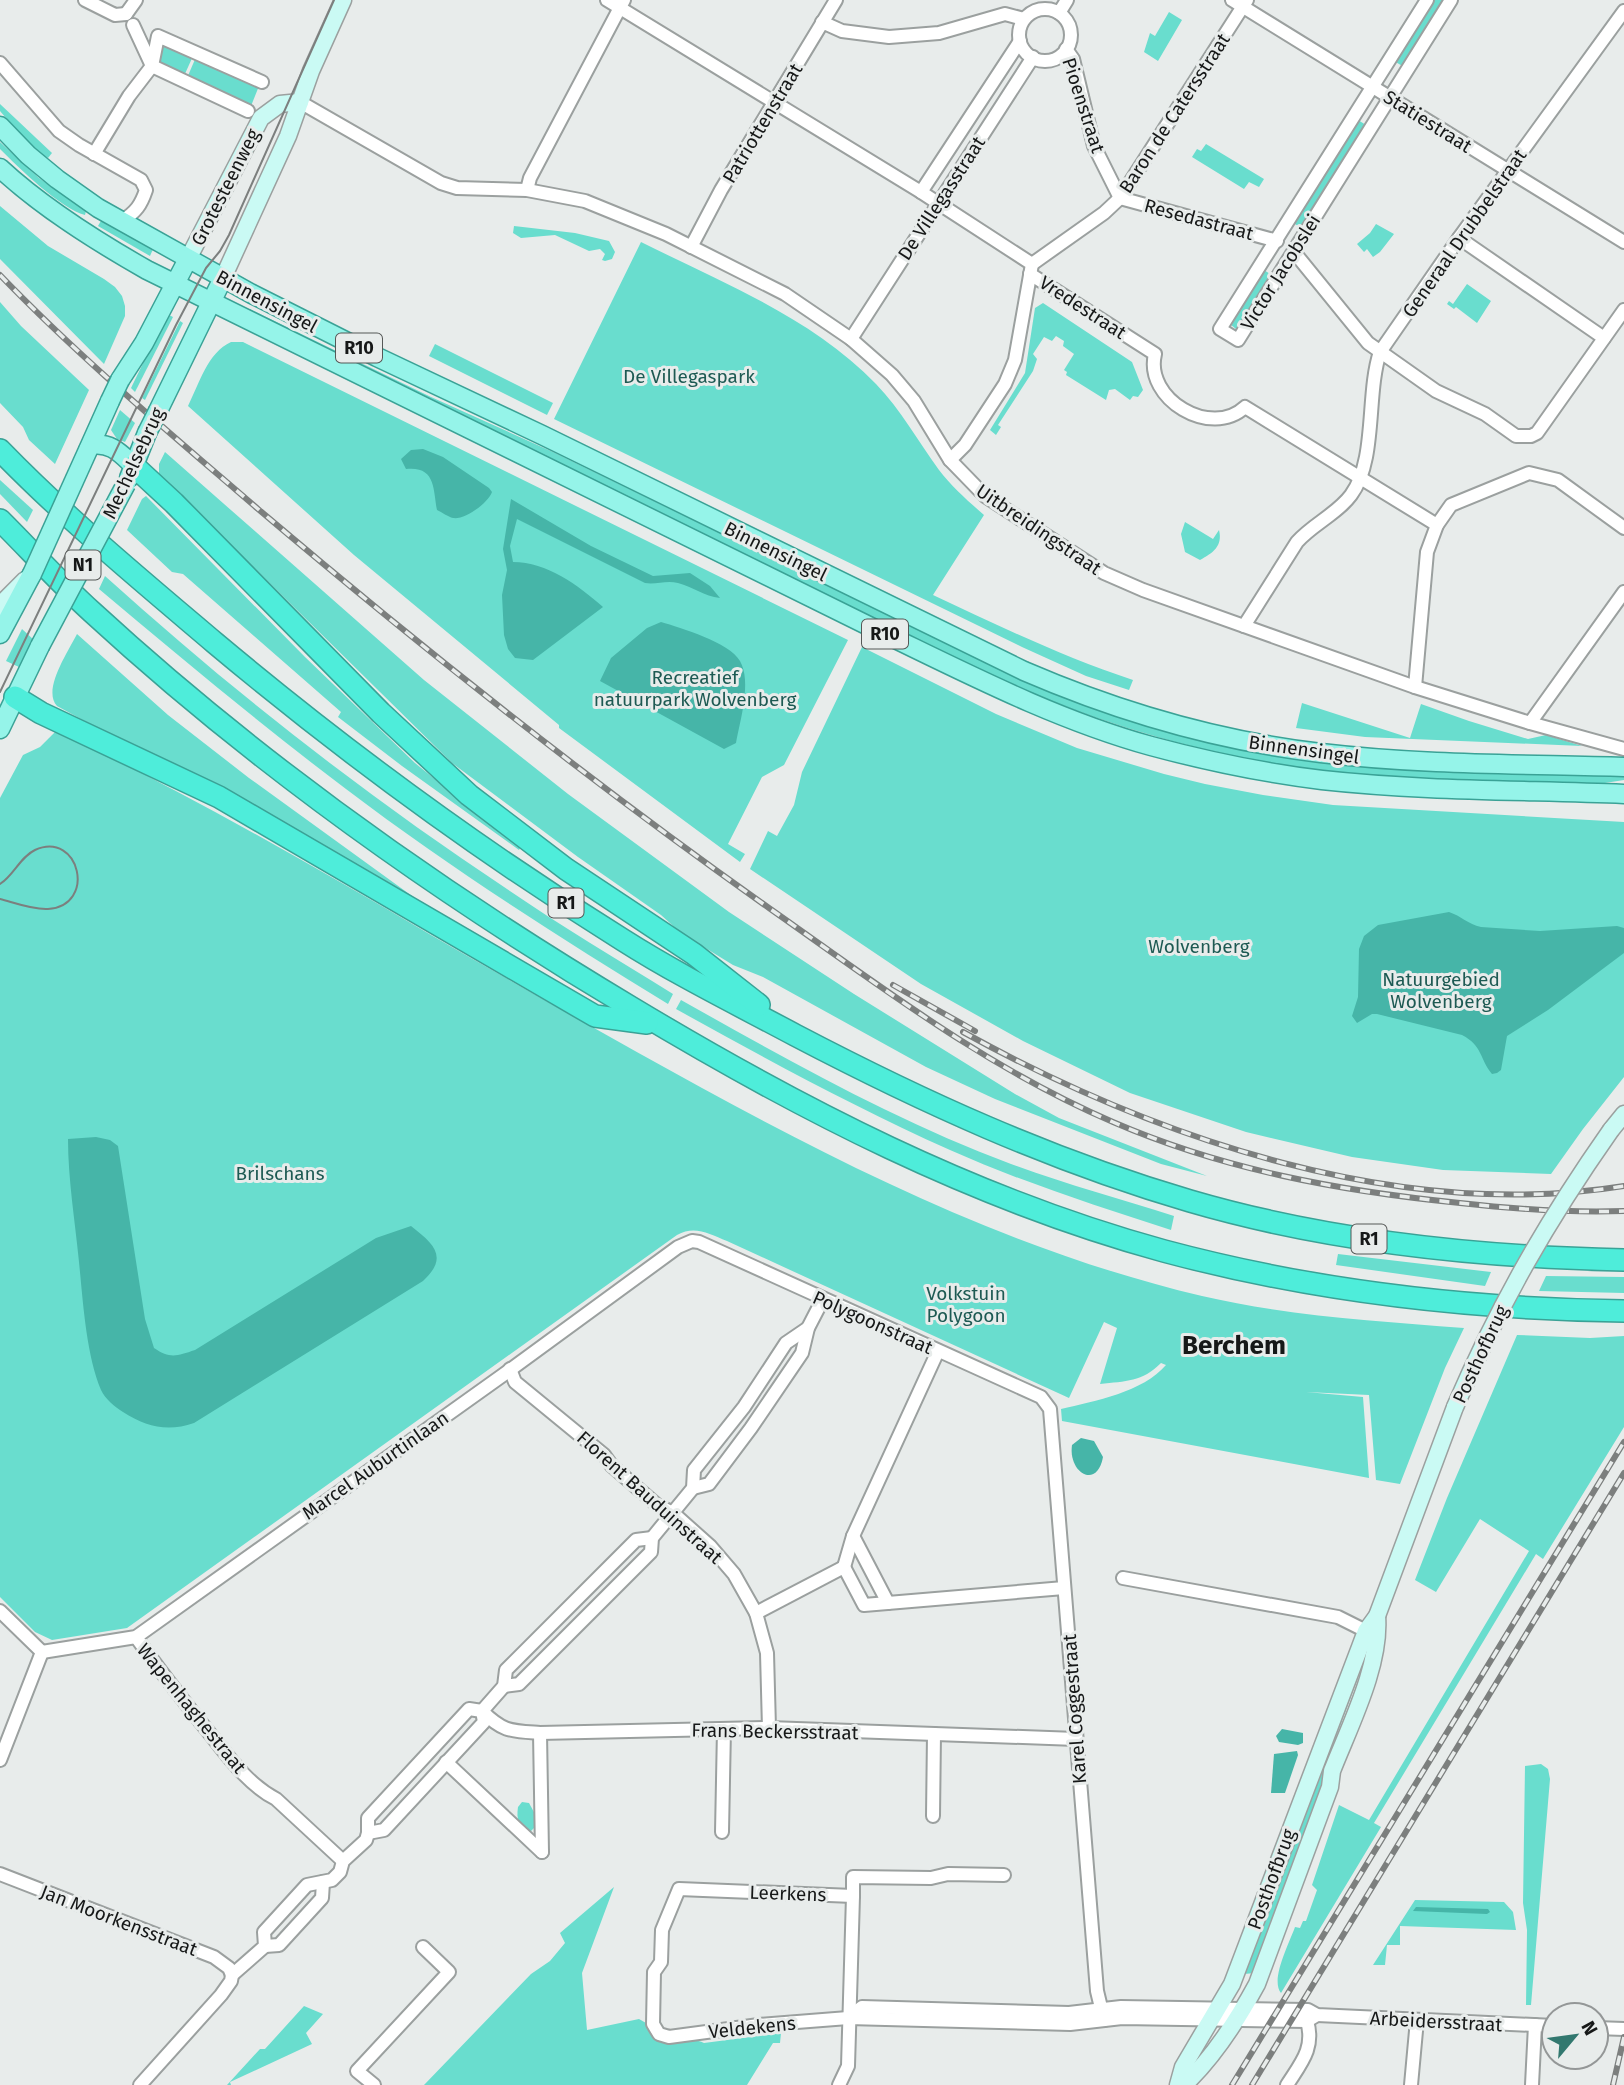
<svg xmlns="http://www.w3.org/2000/svg" width="1624" height="2085" font-family="'Fira Sans',sans-serif">
<rect width="100%" height="100%" fill="#e8eceb"/>
<g fill="#69ddce">
<path d="M 1432,0 L 1446,0 L 1404,67 L 1394,61 Z"/>
<path d="M 1169,12 L 1182,20 L 1158,61 L 1144,52 L 1150,33 L 1155,36 Z"/>
<path d="M 163,42 L 193,56 L 184,76 L 154,63 Z"/>
<path d="M 196,57 L 259,86 L 251,106 L 187,78 Z"/>
<path d="M 0,104 L 52,153 L 48,158 L 36,153 L 0,111 Z"/>
<path d="M 1358,120 L 1366,125 L 1302,228 L 1293,223 Z"/>
<path d="M 0,142 L 39,178 L 86,211 L 85,215 C 61,209 19,168 0,149 Z"/>
<path d="M 1206,144 L 1264,179 L 1259,187 L 1249,182 L 1244,189 L 1192,157 L 1197,149 L 1201,151 Z"/>
<path d="M 0,206 L 48,246 L 104,279 L 115,287 L 122,296 L 125,306 L 125,316 L 104,364 L 0,259 Z"/>
<path d="M 102,219 L 154,247 L 150,256 L 98,226 Z"/>
<path d="M 1376,224 L 1394,234 L 1380,252 L 1373,257 L 1367,249 L 1364,252 L 1357,244 L 1370,233 Z"/>
<path d="M 514,226 L 575,233 L 609,241 L 615,252 L 612,259 L 605,261 L 602,260 L 605,254 L 600,249 L 589,251 L 555,235 L 521,238 L 513,233 Z"/>
<path d="M 641,242 C 721,282 813,318 876,384 C 901,410 918,441 939,470 C 952,487 968,501 984,515 L 933,595 C 999,626 1063,657 1133,680 L 1129,690 L 1086,676 L 1022,647 L 554,419 Z"/>
<path d="M 1264,270 L 1273,276 L 1240,326 L 1236,329 L 1230,324 Z"/>
<path d="M 1467,284 L 1491,301 L 1477,323 L 1456,307 L 1454,309 L 1447,304 L 1449,301 L 1453,304 Z"/>
<path d="M 0,302 L 21,326 L 89,390 L 55,464 L 29,440 L 23,427 L 0,403 Z"/>
<path d="M 1043,303 L 1132,362 L 1143,390 L 1138,397 L 1133,396 L 1130,400 L 1115,389 L 1109,390 L 1106,400 L 1066,375 L 1067,372 L 1064,370 L 1074,354 L 1063,346 L 1064,341 L 1056,336 L 1052,341 L 1044,337 L 1033,354 L 1037,359 L 1033,371 L 998,425 L 1001,427 L 996,435 L 990,430 L 1025,373 L 1035,308 Z"/>
<path d="M 250,309 L 431,397 L 553,452 L 1002,670 L 1109,714 L 1153,728 L 1282,757 L 1334,762 L 1624,774 L 1624,780 L 1592,785 C 1519,782 1446,783 1373,776 C 1227,763 1103,729 970,665 L 250,311 Z"/>
<path d="M 167,314 L 173,317 L 135,392 L 131,388 Z"/>
<path d="M 180,321 L 183,323 L 145,400 L 142,398 Z"/>
<path d="M 231,342 L 243,342 L 848,640 L 784,765 L 762,777 L 728,844 L 745,854 L 740,862 L 559,728 L 559,725 L 354,555 L 188,406 C 199,384 208,352 231,342 Z"/>
<path d="M 435,344 L 553,403 L 547,415 L 429,356 Z"/>
<path d="M 120,410 L 135,423 L 125,442 L 117,439 L 111,430 Z"/>
<path d="M 165,452 L 424,680 L 568,794 L 729,912 L 854,994 L 1015,1094 L 1059,1118 L 1207,1176 L 1161,1164 L 995,1099 L 926,1067 L 763,977 L 733,965 L 681,933 L 661,915 L 578,857 L 452,763 L 159,474 L 159,464 Z"/>
<path d="M 0,480 L 33,510 L 27,522 L 0,494 Z"/>
<path d="M 146,496 L 305,657 L 415,763 L 520,848 L 519,850 L 402,766 L 338,717 L 341,712 L 183,574 L 172,572 L 127,530 L 142,499 Z"/>
<path d="M 1185,522 L 1213,539 L 1219,530 C 1223,546 1213,553 1200,560 L 1185,552 L 1181,534 Z"/>
<path d="M 105,576 C 231,690 365,795 507,889 C 561,926 617,959 673,994 L 668,1004 C 558,937 449,867 346,789 C 261,725 180,657 99,589 Z"/>
<path d="M 22,629 L 35,641 L 24,662 L 19,667 L 6,661 Z"/>
<path d="M 77,634 L 168,715 L 249,778 L 430,909 L 57,706 C 42,690 68,652 77,634 Z"/>
<path d="M 862,647 L 996,714 L 1077,748 L 1164,774 L 1205,784 L 1263,795 L 1333,805 L 1624,822 L 1624,1077 L 1583,1129 L 1551,1174 L 1443,1170 L 1352,1157 L 1246,1132 L 1130,1093 L 1023,1041 L 921,984 L 750,869 L 768,831 L 777,836 L 794,805 L 802,772 Z"/>
<path d="M 1302,703 L 1410,738 L 1421,704 L 1469,721 L 1528,739 L 1546,735 L 1582,746 L 1365,737 L 1296,728 Z"/>
<path d="M 55,732 C 97,746 135,770 174,790 C 261,836 346,885 431,935 C 521,987 611,1038 702,1088 C 861,1175 1024,1254 1202,1296 C 1288,1316 1376,1321 1464,1328 L 1445,1368 L 1400,1484 L 1376,1480 L 1369,1395 L 1306,1392 L 1363,1397 L 1369,1478 L 1062,1421 L 1061,1409 C 1095,1401 1143,1392 1166,1365 L 1161,1363 C 1142,1382 1126,1381 1100,1384 L 1117,1328 L 1104,1322 L 1069,1398 L 727,1241 C 709,1234 695,1225 677,1235 L 127,1628 L 52,1640 L 35,1632 L 0,1597 L 0,798 L 23,755 L 40,747 Z"/>
<path d="M 681,1000 C 788,1060 896,1121 1011,1164 C 1065,1184 1120,1199 1174,1216 L 1171,1230 C 1096,1206 1022,1182 950,1150 C 856,1108 766,1059 676,1009 Z"/>
<path d="M 1338,1254 L 1491,1272 L 1485,1286 L 1336,1265 Z"/>
<path d="M 1546,1276 L 1624,1277 L 1624,1293 L 1539,1291 Z"/>
<path d="M 1517,1335 L 1590,1338 L 1624,1336 L 1624,1427 L 1543,1559 L 1536,1554 L 1374,1823 L 1381,1827 L 1281,1993 C 1270,1980 1289,1944 1295,1927 L 1300,1928 L 1303,1921 L 1306,1921 L 1317,1890 L 1312,1885 L 1339,1805 L 1369,1820 L 1529,1551 L 1480,1519 L 1436,1592 L 1415,1580 L 1447,1498 Z"/>
<path d="M 1355,1678 L 1358,1678 L 1323,1772 L 1323,1785 L 1255,1973 L 1244,1974 Z"/>
<path d="M 1541,1764 L 1548,1769 L 1550,1779 L 1531,2005 L 1526,2005 L 1527,1930 L 1523,1903 L 1525,1766 Z"/>
<path d="M 522,1802 L 529,1803 L 535,1814 L 535,1827 L 529,1833 C 519,1825 516,1820 518,1807 Z"/>
<path d="M 614,1887 L 582,1973 L 587,2030 L 639,2019 L 646,2023 C 655,2059 685,2033 704,2043 L 781,2033 L 780,2043 L 773,2043 L 747,2085 L 424,2085 L 531,1974 L 550,1961 L 565,1943 L 560,1933 Z"/>
<path d="M 1415,1900 L 1504,1902 L 1513,1912 L 1516,1930 L 1400,1926 L 1400,1945 L 1387,1945 L 1385,1965 L 1373,1965 Z"/>
<path d="M 304,2006 L 323,2014 L 306,2033 L 312,2044 L 230,2082 L 231,2085 L 227,2085 L 260,2049 L 265,2049 Z"/>
</g>
<g fill="#46b5a8">
<path d="M 423,449 L 443,457 L 489,488 L 492,492 C 488,503 465,520 453,518 C 448,517 442,512 437,510 C 433,489 436,466 406,469 L 401,459 L 411,450 Z"/>
<path d="M 511,499 L 591,546 L 653,576 L 690,573 L 710,586 L 720,598 C 704,596 693,587 678,583 C 666,580 656,585 645,583 L 517,519 L 510,546 L 513,562 C 547,562 578,585 603,607 L 533,660 L 515,658 L 508,649 L 504,635 L 502,595 L 507,570 L 503,549 Z"/>
<path d="M 661,622 C 681,628 729,642 740,661 C 752,682 740,721 736,743 L 724,749 L 600,681 L 611,658 L 647,628 Z"/>
<path d="M 1449,912 C 1461,916 1468,924 1481,927 L 1540,931 L 1617,926 L 1624,928 L 1624,953 L 1548,1010 L 1507,1036 L 1501,1070 L 1497,1073 L 1492,1074 C 1479,1058 1483,1046 1462,1035 L 1377,1014 L 1372,1014 L 1357,1023 L 1352,1016 L 1358,997 L 1359,949 L 1364,936 L 1378,925 Z"/>
<path d="M 96,1137 L 110,1140 L 118,1146 L 145,1319 L 154,1348 C 170,1359 177,1356 195,1350 L 376,1238 L 411,1226 C 434,1244 449,1257 423,1281 L 194,1423 C 168,1432 146,1427 123,1412 C 115,1407 105,1399 101,1390 C 86,1354 83,1301 79,1262 C 75,1221 68,1179 68,1139 Z"/>
<path d="M 1081,1438 L 1094,1441 L 1103,1457 C 1097,1490 1068,1473 1072,1445 Z"/>
<path d="M 1282,1729 L 1303,1733 L 1303,1743 L 1298,1745 L 1279,1742 L 1276,1736 Z"/>
<path d="M 1297,1751 L 1298,1755 L 1285,1793 L 1271,1793 L 1274,1754 Z"/>
<path d="M 1416,1907 L 1488,1909 L 1490,1912 L 1487,1914 L 1413,1911 Z"/>
</g>
<g fill="none" stroke-linecap="round" stroke-linejoin="round">
<defs>
<g id="street">
<path d="M 85,0 L 115,15 L 126,14"/>
<path d="M 607,0 L 921,192 L 1032,264 L 1015,360 L 1005,384 L 965,445 L 950,460"/>
<path d="M 1232,0 L 1624,242"/>
<path d="M 1427,0 L 1220,329 L 1238,340 L 1451,0"/>
<circle cx="1045" cy="35" r="26"/>
<path d="M 1059,13 L 1067,0"/>
<path d="M 126,14 L 136,0"/>
<path d="M 822,22 L 842,31 L 889,37 L 939,33 L 1005,14 L 1024,19"/>
<path d="M 133,25 L 152,66"/>
<path d="M 1066,49 L 1073,59 L 1094,146 L 1120,198"/>
<path d="M 0,63 L 59,131 L 79,145 L 141,180 L 146,190 C 141,205 136,212 122,221"/>
<path d="M 152,66 L 158,36 L 262,82"/>
<path d="M 300,102 L 441,183 L 457,188 L 527,190 L 585,201 L 666,234 L 785,294 L 851,339 L 892,375 L 914,401 L 950,460 L 985,496 L 1104,573 L 1143,590 L 1415,687 L 1530,723 L 1624,749"/>
<path d="M 94,154 L 129,96 L 152,66 L 248,111"/>
<path d="M 527,190 L 530,178 L 624,0"/>
<path d="M 921,192 L 1020,41"/>
<path d="M 1120,198 L 1277,241"/>
<path d="M 1459,238 L 1604,338"/>
<path d="M 691,247 L 721,190 L 836,0"/>
<path d="M 1294,252 L 1368,343 L 1436,391 L 1485,414 L 1516,436 L 1531,436 L 1537,433 L 1624,310"/>
<path d="M 1032,264 L 1104,213 L 1120,198 L 1247,0"/>
<path d="M 1030,274 L 1155,354 C 1144,399 1211,439 1245,407 L 1437,525"/>
<path d="M 851,339 L 1033,57"/>
<path d="M 1244,626 L 1297,542 C 1313,524 1337,514 1351,495 C 1377,460 1366,394 1380,352 L 1459,238 L 1624,11"/>
<path d="M 1415,687 L 1427,552 L 1437,525 L 1451,505 L 1529,473 L 1558,480 L 1624,528"/>
<path d="M 1530,723 L 1624,592"/>
<path d="M 510,1369 L 515,1382 L 604,1455 L 612,1466 L 657,1505 L 673,1513 L 710,1546 L 734,1574 L 756,1613 L 767,1653 L 769,1728"/>
<path d="M 693,1488 L 709,1484 L 751,1428 L 802,1353 L 808,1328 L 823,1299"/>
<path d="M 853,1536 L 888,1603"/>
<path d="M 844,1567 L 864,1605 L 1064,1588"/>
<path d="M 844,1567 L 853,1536 L 938,1351"/>
<path d="M 1123,1578 L 1338,1617 L 1374,1635"/>
<path d="M 0,1611 L 42,1652"/>
<path d="M 756,1613 L 844,1567"/>
<path d="M 136,1637 C 160,1671 185,1703 211,1735 C 230,1759 249,1785 276,1799 L 343,1861"/>
<path d="M 42,1652 L 136,1637 L 503,1375 L 678,1247 L 692,1241 L 699,1242 L 1041,1397 L 1050,1409 L 1097,1991 L 1104,2020"/>
<path d="M 504,1686 L 519,1684 L 651,1552 L 652,1538 L 693,1488 L 694,1470 L 744,1407 L 786,1343 L 808,1328"/>
<path d="M 482,1711 C 503,1732 511,1731 540,1733 L 769,1728 L 1076,1739"/>
<path d="M 540,1733 L 542,1852"/>
<path d="M 0,1760 L 42,1652"/>
<path d="M 446,1762 L 542,1852"/>
<path d="M 933,1816 L 934,1734"/>
<path d="M 722,1832 L 724,1729"/>
<path d="M 368,1833 L 384,1830 L 484,1722 L 482,1711 L 504,1686 L 506,1670 L 636,1540 L 652,1538"/>
<path d="M 0,1874 L 214,1957 L 229,1968 L 232,1975"/>
<path d="M 1004,1875 L 948,1874 L 931,1878 L 853,1877 L 853,1896 L 679,1889 L 662,1930 L 661,1962 L 654,1972 L 653,2024 L 659,2034 L 669,2037 L 759,2025 L 848,2018 L 1070,2024 L 1122,2018 L 1307,2021 L 1317,2015"/>
<path d="M 265,1946 L 279,1945 L 322,1898 L 323,1882"/>
<path d="M 232,1975 L 265,1946 L 264,1932 L 307,1885 L 332,1880 L 340,1872 L 343,1861 L 366,1840 L 368,1833 L 368,1818 L 469,1709 L 482,1711"/>
<path d="M 848,2018 L 862,2007 L 1069,2013 L 1121,2007 L 1308,2010 L 1317,2015 L 1554,2026"/>
<path d="M 1596,2028 L 1624,2029"/>
<path d="M 140,2085 L 221,1995 L 231,1981 L 232,1975"/>
<path d="M 374,2085 L 357,2071 L 449,1972 L 423,1947"/>
<path d="M 839,2085 L 848,2066 L 853,1896"/>
<path d="M 1287,2085 C 1301,2063 1315,2048 1307,2021"/>
<path d="M 1411,2085 L 1417,2020"/>
<path d="M 1532,2085 L 1535,2025"/>
</g>
<g id="secondary">
<path d="M 188,259 L 261,118 L 280,104 L 300,102"/>
<path d="M 223,278 L 288,136 L 311,71 L 343,0"/>
<path d="M 0,609 L 4,601 L 25,580"/>
<path d="M 1611,1130 L 1624,1114"/>
<path d="M 1178,2085 L 1183,2067 L 1232,1984 L 1360,1647 L 1366,1631 L 1377,1616 L 1455,1407"/>
<path d="M 1184,2085 C 1214,2057 1238,2019 1257,1984 L 1330,1787 L 1332,1771 C 1350,1725 1381,1665 1377,1616"/>
</g>
<g id="primary">
<path d="M 0,126 L 28,155 L 57,179 L 98,208 L 252,294 L 377,357 L 542,435 L 1024,671 C 1119,712 1218,741 1321,753 C 1421,765 1523,764 1624,767"/>
<path d="M 0,168 C 43,208 96,241 147,270 L 883,633 C 970,675 1057,720 1151,746 C 1207,761 1264,773 1322,780 C 1422,791 1524,790 1624,794"/>
<path d="M 120,380 L 144,343 L 188,259"/>
<path d="M 158,411 L 223,278"/>
<path d="M 91,445 C 111,442 120,453 134,466"/>
<path d="M 88,450 L 110,401"/>
<path d="M 129,478 L 147,433"/>
<path d="M 0,634 L 32,574"/>
<path d="M 0,729 L 40,646"/>
</g>
<g id="highway">
<path d="M 0,450 C 67,519 142,581 215,643 C 344,751 480,851 623,940 C 678,975 737,1004 795,1035 C 923,1102 1050,1160 1190,1201 C 1330,1242 1479,1257 1624,1260"/>
<path d="M 134,466 L 174,503 L 381,713 L 469,795 L 566,869 L 694,954 L 759,1005"/>
<path d="M 0,520 C 31,551 60,583 92,612 C 256,763 441,894 632,1008 C 800,1109 974,1199 1164,1251 C 1313,1291 1470,1309 1624,1311"/>
<path d="M 15,697 L 41,713 L 219,797 L 595,1016 L 647,1023"/>
</g>
</defs>
<use href="#street" stroke="#9ba09f" stroke-width="16"/>
<use href="#secondary" stroke="#9ba09f" stroke-width="19"/>
<use href="#primary" stroke="#3aa296" stroke-width="21"/>
<use href="#highway" stroke="#3aa296" stroke-width="24"/>
<use href="#street" stroke="#fff" stroke-width="12"/>
<use href="#secondary" stroke="#cafaf4" stroke-width="16"/>
<use href="#primary" stroke="#95f4e9" stroke-width="18"/>
<use href="#highway" stroke="#4eedda" stroke-width="21"/>
<g stroke="#7c7f7e" stroke-width="2">
<path d="M 0,692 L 176,325 L 206,268 L 220,251 L 229,235 L 334,0"/>
<path d="M 0,884 C 14,875 20,857 35,850 C 80,830 97,906 48,909 C 33,910 15,903 0,899"/>
</g>
<defs>
<g id="rail">
<path d="M 0,275 C 81,359 170,433 258,509 C 423,649 592,783 769,908 C 880,986 987,1068 1113,1122 C 1224,1170 1340,1191 1460,1203 C 1514,1209 1569,1213 1624,1211"/>
<path d="M 893,985 L 975,1031"/>
<path d="M 963,1032 C 1157,1139 1400,1222 1624,1186"/>
<path d="M 1232,2085 L 1624,1442"/>
<path d="M 1252,2085 L 1624,1473"/>
<path d="M 1613,2085 L 1624,2037"/>
</g>
</defs>
<use href="#rail" stroke="#7c7f7e" stroke-width="6"/>
<use href="#rail" stroke="#e8eceb" stroke-width="3.5" stroke-dasharray="10" stroke-linecap="butt"/>
<defs>
<path id="secondary-bridge" d="M 1455,1407 C 1499,1305 1547,1221 1611,1130"/>
<g id="primary-bridge">
<path d="M 110,401 L 120,380"/>
<path d="M 147,433 L 158,411"/>
<path d="M 32,574 L 88,450"/>
<path d="M 40,646 L 126,484"/>
</g>
</defs>
<use href="#secondary-bridge" stroke="#9ba09f" stroke-width="19" stroke-linecap="butt"/>
<use href="#primary-bridge" stroke="#3aa296" stroke-width="21" stroke-linecap="butt"/>
<use href="#secondary-bridge" stroke="#cafaf4" stroke-width="16"/>
<use href="#primary-bridge" stroke="#95f4e9" stroke-width="18"/>
</g>
<g text-anchor="middle" stroke-width="6" stroke-linejoin="round" paint-order="stroke">
<g fill="#e8eceb" stroke="#555857" stroke-width="2">
<rect x="336" y="333.5" width="46" height="29" rx="5"/>
<rect x="65.5" y="550.5" width="35" height="29" rx="5"/>
<rect x="862" y="619.5" width="46" height="29" rx="5"/>
<rect x="548.5" y="888.5" width="35" height="29" rx="5"/>
<rect x="1351.5" y="1224.5" width="35" height="29" rx="5"/>
</g>
<g font-size="18" font-weight="bold" fill="#161818">
<text x="359" y="354">R10</text>
<text x="83" y="571">N1</text>
<text x="885" y="640">R10</text>
<text x="566" y="909">R1</text>
<text x="1369" y="1245">R1</text>
</g>
<g font-size="19" fill="#161818" stroke="#e8eceb">
<text transform="translate(1084 105) rotate(72)" y="7">Pioenstraat</text>
<text transform="translate(1174 113) rotate(-57)" y="7">Baron de Catersstraat</text>
<text transform="translate(1428 121) rotate(32)" y="7">Statiestraat</text>
<text transform="translate(762 123) rotate(-59)" y="7">Patriottenstraat</text>
<text transform="translate(225 187) rotate(-63)" y="7">Grotesteenweg</text>
<text transform="translate(941 198) rotate(-57)" y="7">De Villegasstraat</text>
<text transform="translate(1199 219) rotate(15)" y="7">Resedastraat</text>
<text transform="translate(1464 233) rotate(-55)" y="7">Generaal Drubbelstraat</text>
<text transform="translate(1280 272) rotate(-58)" y="7">Victor Jacobslei</text>
<text transform="translate(267 301) rotate(28)" y="7">Binnensingel</text>
<text transform="translate(1083 307) rotate(33)" y="7">Vredestraat</text>
<text transform="translate(133 463) rotate(-65)" y="7">Mechelsebrug</text>
<text transform="translate(1039 529) rotate(34)" y="7">Uitbreidingstraat</text>
<text transform="translate(776 551) rotate(26)" y="7">Binnensingel</text>
<text transform="translate(1304 749) rotate(8)" y="7">Binnensingel</text>
<text transform="translate(873 1322) rotate(24)" y="7">Polygoonstraat</text>
<text transform="translate(1480 1354) rotate(-65)" y="7">Posthofbrug</text>
<text transform="translate(375 1465) rotate(-35)" y="7">Marcel Auburtinlaan</text>
<text transform="translate(650 1497) rotate(42)" y="7">Florent Bauduinstraat</text>
<text transform="translate(192 1708) rotate(51)" y="7">Wapenhaghestraat</text>
<text transform="translate(1074 1709) rotate(-94)" y="7">Karel Coggestraat</text>
<text transform="translate(775 1731) rotate(1)" y="7">Frans Beckersstraat</text>
<text transform="translate(1271 1879) rotate(-70)" y="7">Posthofbrug</text>
<text transform="translate(788 1893) rotate(2)" y="7">Leerkens</text>
<text transform="translate(119 1920) rotate(21)" y="7">Jan Moorkensstraat</text>
<text transform="translate(1436 2021) rotate(3)" y="7">Arbeidersstraat</text>
<text transform="translate(752 2027) rotate(-6)" y="7">Veldekens</text>
</g>
<g font-size="19" fill="#1d5a53" stroke="#e8eceb">
<text x="689" y="383">De Villegaspark</text>
<text x="695" y="684">Recreatief<tspan x="695" dy="22">natuurpark Wolvenberg</tspan></text>
<text x="1199" y="953">Wolvenberg</text>
<text x="1441" y="986">Natuurgebied<tspan x="1441" dy="22">Wolvenberg</tspan></text>
<text x="280" y="1180">Brilschans</text>
<text x="966" y="1300">Volkstuin<tspan x="966" dy="22">Polygoon</tspan></text>
</g>
<g font-size="26" font-weight="bold" fill="#161818" stroke="#e8eceb">
<text x="1234" y="1354">Berchem</text>
</g>
</g>
<g transform="translate(1575 2036) rotate(61)"><circle r="33" fill="#e8eceb" stroke="#949797" stroke-width="2"/>
<path d="M0-5L12 26L0 18L-12 26Z" fill="#32786f"/>
<text y="-10" font-size="19" font-weight="bold" text-anchor="middle" fill="#161818">N</text>
</g>
</svg>
